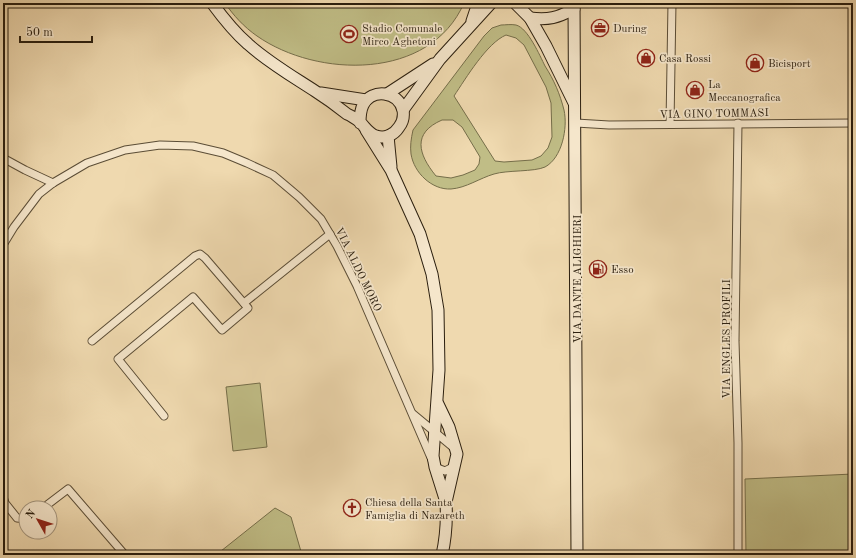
<svg xmlns="http://www.w3.org/2000/svg" width="856" height="558" font-family="'Old Standard TT',serif">
<rect width="100%" height="100%" fill="#efd9af"/>
<filter id="stains"><feTurbulence type="fractalNoise" baseFrequency=".005" numOctaves="4"/><feColorMatrix values="0 0 0 0 .2 0 0 0 0 .09 0 0 0 0 .02 0 0 0 .5 -.17"/></filter>
<radialGradient id="worn" r=".72"><stop offset=".6" stop-color="#630" stop-opacity="0"/><stop offset="1" stop-color="#630" stop-opacity=".3"/></radialGradient>
<g fill="#c0bd86" stroke="#756e4a" fill-rule="evenodd">
<path d="M 225,3 L 464,3 C 430,81 317,78 257,36 C 244,27 233,15 225,3 Z"/>
<path d="M 501,25 C 505,25 511,24 516,25 C 528,28 540,56 545,66 C 554,80 560,94 564,110 C 568,128 562,158 545,167 C 534,172 507,170 494,174 C 480,178 466,188 451,189 C 432,190 414,173 411,154 C 410,146 411,139 413,130 L 484,36 L 492,28 ZM 506,35 L 516,38 L 524,45 L 546,87 L 551,103 L 552,137 L 548,148 L 541,156 L 532,160 L 504,162 L 495,161 L 454,96 C 466,78 487,43 506,35 ZM 442,120 L 453,120 L 462,127 L 480,157 L 479,164 L 475,170 L 463,175 L 451,178 L 436,176 C 418,154 412,133 442,120 Z"/>
<path d="M 260,383 L 267,447 L 233,451 L 226,387 Z"/>
<path d="M 853,474 L 853,555 L 746,555 L 745,479 Z"/>
<path d="M 275,508 L 291,517 L 302,555 L 216,555 Z"/>
</g>
<g fill="none" stroke-linecap="round" stroke-linejoin="round">
<defs>
<g id="street">
<path d="M 576,123 L 609,125 L 853,123"/>
<path d="M 738,123 L 735,341 L 738,443 L 738,555"/>
<path d="M 670,124 L 672,3"/>
<path d="M 3,158 L 25,170 L 53,183"/>
<path d="M 3,245 L 14,227 L 39,194 L 53,183 L 87,163 L 125,150 L 160,145 L 193,146 L 223,153 L 247,163 L 273,175 L 299,197 L 321,219 L 337,246 L 357,286 L 435,467 L 445,471 L 451,468 L 454,465"/>
<path d="M 244,303 L 330,234"/>
<path d="M 92,341 L 195,256 L 200,254 L 205,258 L 248,308 L 222,330 L 193,297 L 118,359 L 164,416"/>
<path d="M 413,414 L 454,448"/>
<path d="M 3,497 L 5,503 L 17,518 L 26,519"/>
<path d="M 43,508 L 68,489 L 125,555"/>
</g>
<g id="secondary">
<path d="M 212,3 C 223,18 234,32 248,44 C 268,62 292,76 315,91 C 326,98 337,106 347,114 C 352,116 356,119 360,122 C 366,128 368,133 376,136 C 385,139 394,135 399,127 C 403,122 404,116 403,110 C 398,91 372,88 363,105 C 360,111 360,117 360,123"/>
<path d="M 515,3 L 530,18 L 546,46 L 574,103"/>
<path d="M 574,3 L 577,555"/>
<path d="M 530,18 C 549,20 557,18 574,9"/>
<path d="M 472,21 L 478,3"/>
<path d="M 321,93 L 366,100"/>
<path d="M 387,94 L 433,64"/>
<path d="M 403,110 L 440,59 L 491,3"/>
<path d="M 366,130 L 391,170 L 420,234 L 432,274 L 438,310 L 439,370 L 433,456 L 435,467 L 446,502 C 447,520 446,537 442,555"/>
<path d="M 388,136 L 391,167"/>
<path d="M 438,404 L 449,427 L 457,454 L 446,502"/>
</g>
</defs>
<use href="#street" stroke="#5b4d36" stroke-width="9"/>
<use href="#secondary" stroke="#2a1e0e" stroke-width="13"/>
<use href="#street" stroke="#f5e6cb" stroke-width="7"/>
<use href="#secondary" stroke="#f5e6cb" stroke-width="11"/>
</g>
<defs>
<symbol id="office-ring" viewBox="-11 -11 22 22"><circle r="9.5" fill="#f5e6cb" stroke="#8f2418" stroke-width="1.5"/><path d="M-6-3h4V-5.5h4V-3h4V5H-6ZM-1-4.5V-3h2v-1.5ZM-6 0V1H6V0Z" fill="#8f2418"/></symbol>
<symbol id="stadium-ring" viewBox="-11 -11 22 22"><circle r="9.5" fill="#f5e6cb" stroke="#8f2418" stroke-width="1.5"/><path d="M0-5a6.5 5 0 1 0 0 10a6.5 5 0 1 0 0-10ZM-3.5-1.8h7v3.6h-7Z" fill="#8f2418"/></symbol>
<symbol id="shop-ring" viewBox="-11 -11 22 22"><circle r="9.5" fill="#f5e6cb" stroke="#8f2418" stroke-width="1.5"/><path d="M-5-2.5h2.3a2.7 3.5 0 0 1 5.4 0H5L5.5 6h-11ZM-1.5-2.5h3a1.5 2.3 0 0 0-3 0Z" fill="#8f2418"/></symbol>
<symbol id="fuel-ring" viewBox="-11 -11 22 22"><circle r="9.5" fill="#f5e6cb" stroke="#8f2418" stroke-width="1.5"/><path d="M-5.5-6h7V0h2V4h1.3V-2.5L3-4.5l.8-.8L6-3V5H2.5V1h-1V6h-7ZM-4.2-4.7v3.2H.2V-4.7Z" fill="#8f2418"/></symbol>
<symbol id="church-ring" viewBox="-11 -11 22 22"><circle r="9.5" fill="#f5e6cb" stroke="#8f2418" stroke-width="1.5"/><path d="M-1.2-6h2.4v3.5h3.3v2.4h-3.3V6h-2.4V-.1h-3.3v-2.4h3.3Z" fill="#8f2418"/></symbol>
</defs>
<g fill-rule="evenodd">
<use href="#office-ring" x="590" y="18" width="20" height="20"/>
<use href="#stadium-ring" x="339" y="24" width="20" height="20"/>
<use href="#shop-ring" x="636" y="48" width="20" height="20"/>
<use href="#shop-ring" x="745" y="53" width="20" height="20"/>
<use href="#shop-ring" x="685" y="80" width="20" height="20"/>
<use href="#fuel-ring" x="588" y="259" width="20" height="20"/>
<use href="#church-ring" x="342" y="498" width="20" height="20"/>
</g>
<g text-anchor="middle" stroke-width="3.5" stroke-linejoin="round" paint-order="stroke">
<g font-size="11" fill="#2a1e0e" stroke="#f5e6cb" text-anchor="start">
<text x="362" y="32">Stadio Comunale<tspan x="362" dy="13">Mirco Aghetoni</tspan></text>
<text x="613" y="32">During</text>
<text x="659" y="62">Casa Rossi</text>
<text x="768" y="67">Bicisport</text>
<text x="708" y="88">La<tspan x="708" dy="13">Meccanografica</tspan></text>
<text x="611" y="273">Esso</text>
<text x="365" y="506">Chiesa della Santa<tspan x="365" dy="13">Famiglia di Nazareth</tspan></text>
</g>
<g font-size="11" fill="#2a1e0e" stroke="#f5e6cb">
<text transform="translate(714 113) rotate(-1)" y="4">VIA GINO TOMMASI</text>
<text transform="translate(359 269) rotate(64)" y="4">VIA ALDO MORO</text>
<text transform="translate(577 279) rotate(-90)" y="4">VIA DANTE ALIGHIERI</text>
<text transform="translate(726 339) rotate(-90)" y="4">VIA ENGLES PROFILI</text>
</g>
</g>
<rect width="856" height="558" fill="none" stroke="#efd9af" stroke-width="16"/>
<rect x="4" y="4" width="848" height="550" fill="none" stroke="#2a1e0e" stroke-width="2"/>
<rect x="8" y="8" width="840" height="542" fill="none" stroke="#2a1e0e"/>
<g transform="translate(38 520) rotate(309)"><circle r="19" fill="#f5e6cb" stroke="#a4967f"/>
<path d="M0-3L7 15L0 10L-7 15Z" fill="#8f2418"/>
<text y="-6" font-size="11" font-weight="bold" text-anchor="middle" fill="#2a1e0e">N</text>
</g>
<path d="M20 36v6h72v-6" fill="none" stroke="#2a1e0e" stroke-width="2"/>
<text x="26" y="36" font-size="12" fill="#2a1e0e" stroke="#f5e6cb" stroke-width="3" paint-order="stroke">50 m</text>
<rect width="100%" height="100%" filter="url(#stains)"/>
<rect width="100%" height="100%" fill="url(#worn)"/>
</svg>
